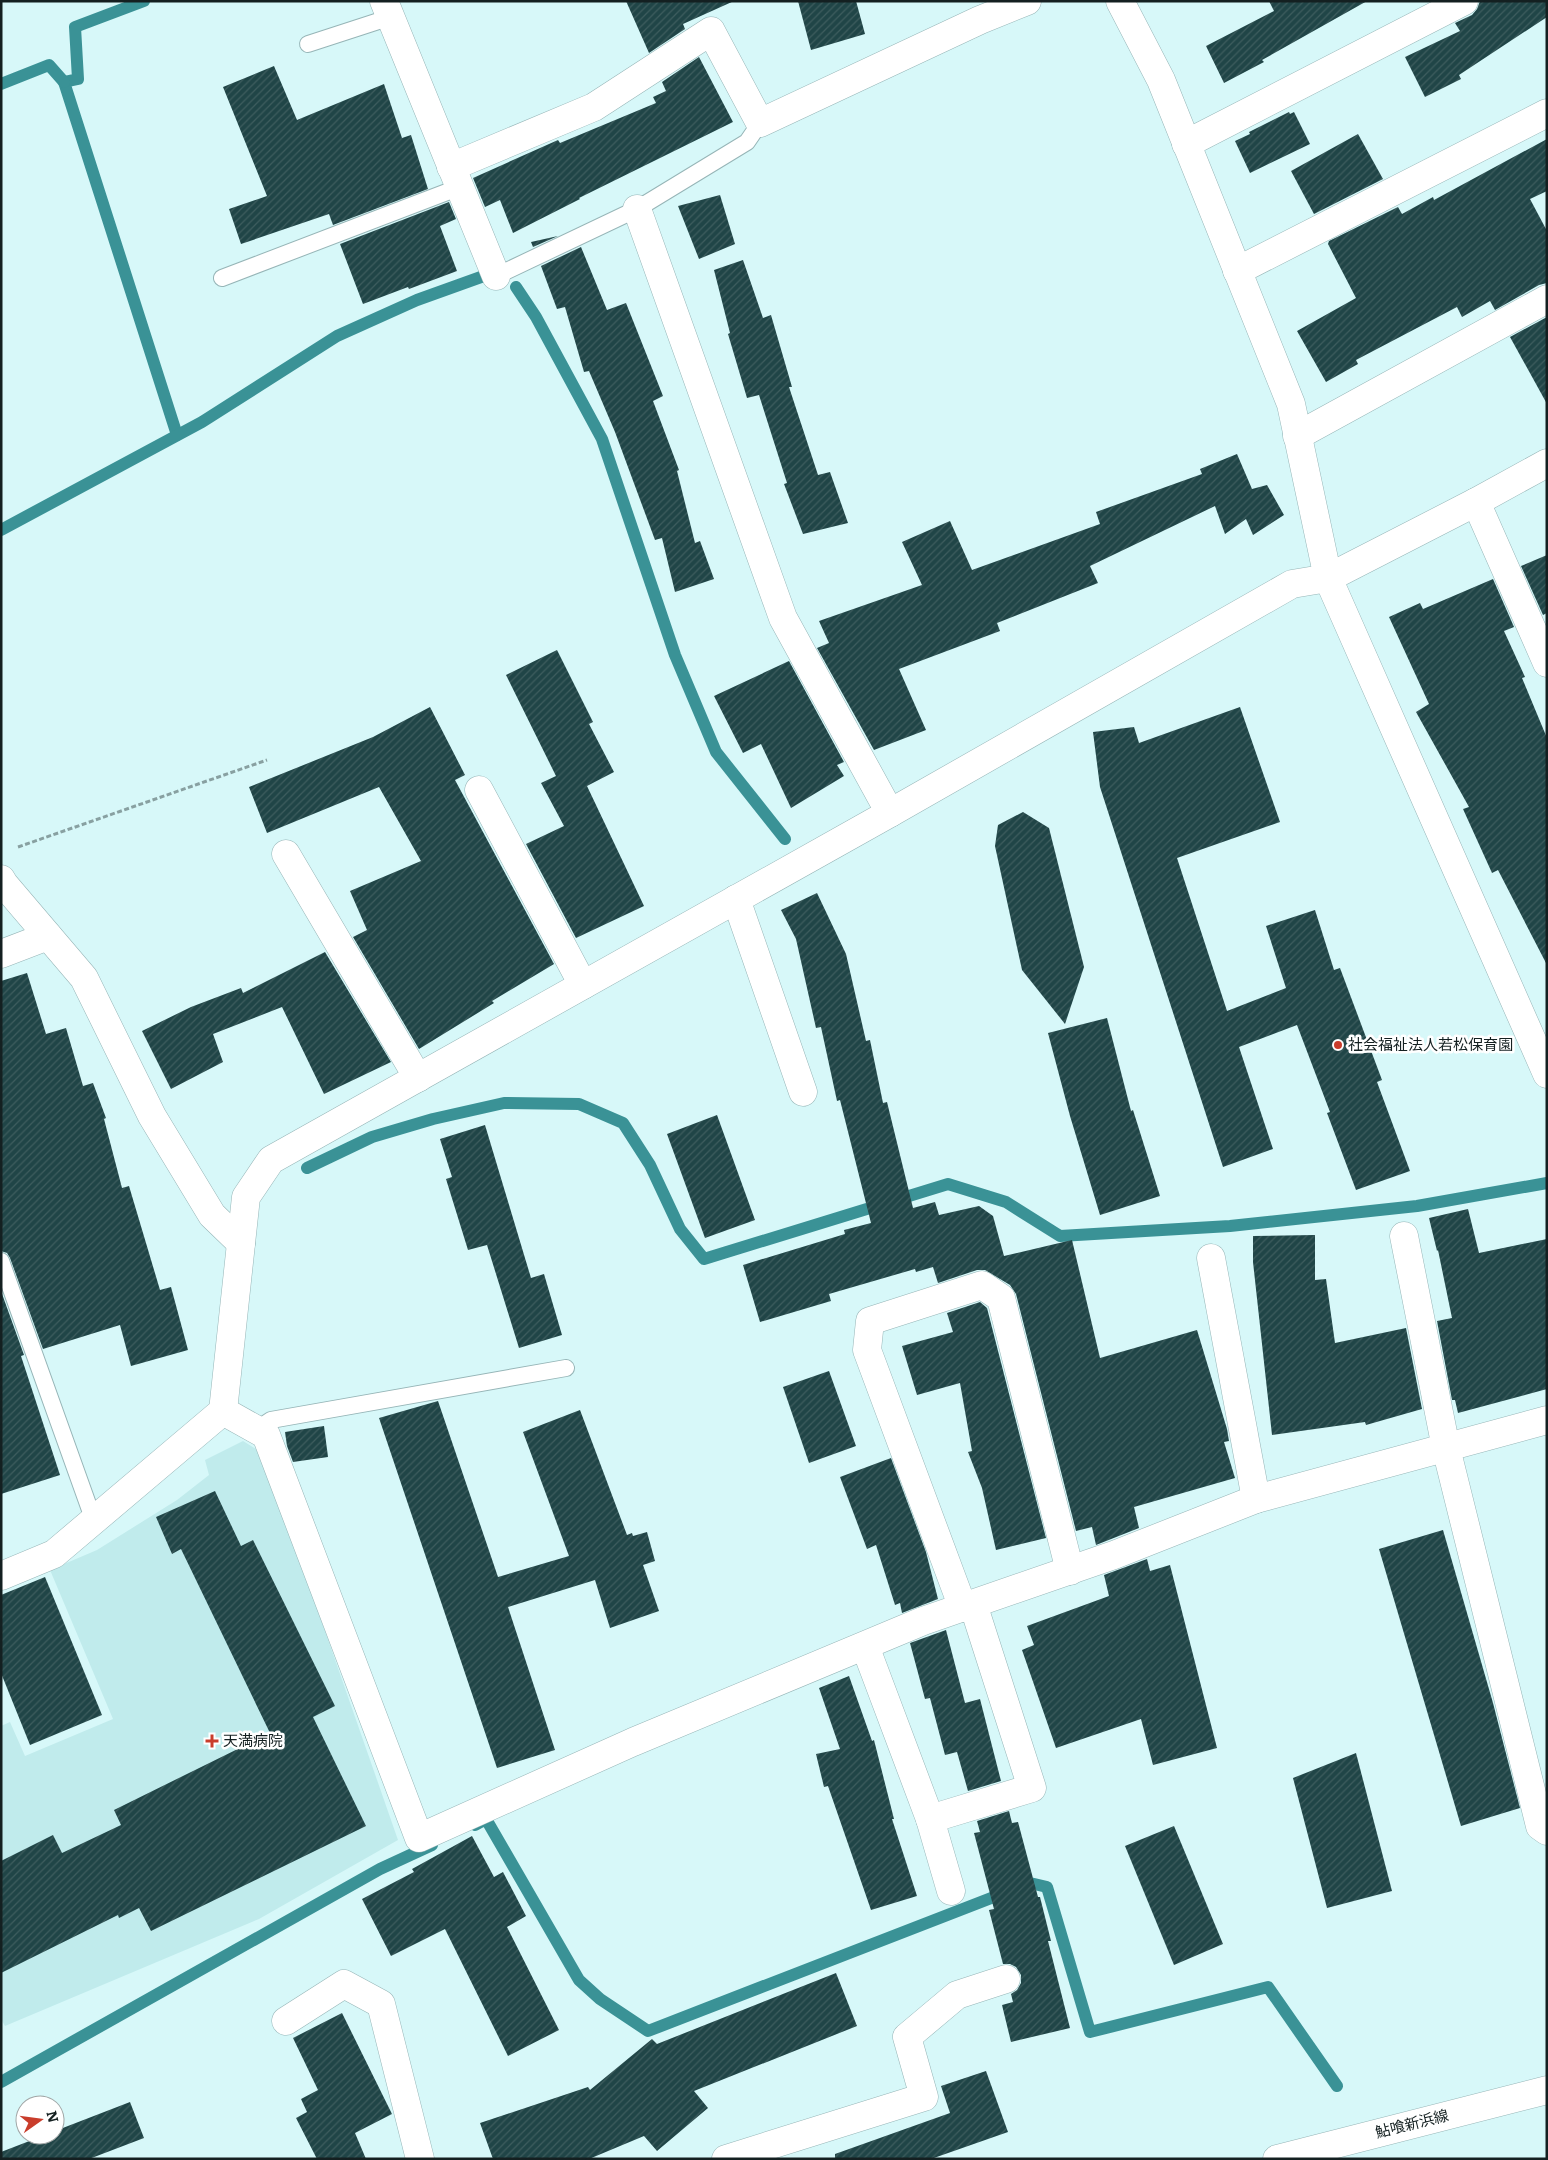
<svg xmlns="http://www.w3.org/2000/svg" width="1548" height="2160" font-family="Literata,'Noto Sans JP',serif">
<defs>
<pattern id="building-hatch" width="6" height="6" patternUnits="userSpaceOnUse" patternTransform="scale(1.25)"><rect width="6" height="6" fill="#204547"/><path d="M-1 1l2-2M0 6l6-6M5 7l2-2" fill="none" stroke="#3e5d5e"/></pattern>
</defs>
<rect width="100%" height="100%" fill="#d7f8f9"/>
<path fill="#c0ebec" d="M 243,1441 L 256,1449 L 288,1525 L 398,1840 L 259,1919 L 5,2026 L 1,2019 L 1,1726 L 10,1722 L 25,1756 L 113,1719 L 50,1570 L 97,1550 L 177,1500 L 209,1475 L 205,1460 Z"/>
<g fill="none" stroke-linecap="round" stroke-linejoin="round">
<g stroke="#3a9296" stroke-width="12">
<path d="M 144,1 L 75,27 L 78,79 L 64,82 L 177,435"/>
<path d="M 1,84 L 49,65 L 64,82"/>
<path d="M 516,287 L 536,317 L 602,439 L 675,655 L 716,752 L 785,839"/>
<path d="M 1,530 L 202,422 L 337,336 L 417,300 L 481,277"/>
<path d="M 307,1168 L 372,1137 L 433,1119 L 504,1103 L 579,1104 L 623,1123 L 650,1165 L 680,1229 L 704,1259 L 948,1184 L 1006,1202 L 1060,1236 L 1230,1226 L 1417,1206 L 1547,1183"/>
<path d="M 475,1825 L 486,1819 L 579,1980 L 600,1999 L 648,2031 L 1030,1883 L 1047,1887 L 1090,2032 L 1268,1987 L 1337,2086"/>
<path d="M 1,2082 L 380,1869 L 432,1845"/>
</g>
</g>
<g fill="url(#building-hatch)">
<path d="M 626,1 L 734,1 L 683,24 L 685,29 L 649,53 Z"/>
<path d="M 798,1 L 856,1 L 865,34 L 811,50 Z"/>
<path d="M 1269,1 L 1367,1 L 1262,60 L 1264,62 L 1224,83 L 1206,46 L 1274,11 Z"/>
<path d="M 1480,1 L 1547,1 L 1547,17 L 1459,75 L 1461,79 L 1425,97 L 1405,57 L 1460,31 L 1455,23 L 1472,15 L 1477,9 Z"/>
<path d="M 699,57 L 733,122 L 579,198 L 580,199 L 513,233 L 500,200 L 485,207 L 473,178 L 558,140 L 560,143 L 656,103 L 653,97 L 666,91 L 662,82 Z"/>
<path d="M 274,66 L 297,120 L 384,84 L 402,138 L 411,135 L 428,189 L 333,225 L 329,214 L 241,244 L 229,209 L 267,196 L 223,87 Z"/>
<path d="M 1289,112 L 1290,114 L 1294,112 L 1310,144 L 1250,173 L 1235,141 L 1250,134 L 1249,132 Z"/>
<path d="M 1358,134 L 1383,179 L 1314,214 L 1291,171 Z"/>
<path d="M 1547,139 L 1547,191 L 1530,199 L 1547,231 L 1547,283 L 1539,285 L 1495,310 L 1490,301 L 1462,317 L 1457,307 L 1356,360 L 1358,364 L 1326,382 L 1297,331 L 1356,298 L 1328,244 L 1329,241 L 1398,207 L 1402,214 L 1433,197 L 1434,200 Z"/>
<path d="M 720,195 L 735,244 L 699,259 L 678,206 Z"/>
<path d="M 449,202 L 456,219 L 440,226 L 457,271 L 409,289 L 408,287 L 363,304 L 340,244 Z"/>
<path d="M 558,236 L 533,247 L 531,242 Z"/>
<path d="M 581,247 L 607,310 L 626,303 L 663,396 L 653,401 L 679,470 L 677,471 L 695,543 L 700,541 L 714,579 L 675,592 L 662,538 L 655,540 L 615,432 L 589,371 L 584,372 L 565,307 L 557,309 L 541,266 Z"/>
<path d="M 743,260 L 763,318 L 771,315 L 792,387 L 789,387 L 818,475 L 830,472 L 848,523 L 803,534 L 784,484 L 787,483 L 759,395 L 747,398 L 728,334 L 730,333 L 714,270 Z"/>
<path d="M 1547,317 L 1547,404 L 1510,337 Z"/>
<path d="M 1237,454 L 1252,489 L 1267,485 L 1284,515 L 1253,535 L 1246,519 L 1225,534 L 1215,506 L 1090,566 L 1098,583 L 997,623 L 1000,631 L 899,669 L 926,730 L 874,750 L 817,648 L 829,643 L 819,621 L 922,585 L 902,542 L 950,521 L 972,570 L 1100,524 L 1096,512 L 1202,474 L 1200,469 Z"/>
<path d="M 1547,555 L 1547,613 L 1543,615 L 1521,566 Z"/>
<path d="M 1493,579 L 1514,627 L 1504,631 L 1525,677 L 1522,678 L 1547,738 L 1547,965 L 1498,870 L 1492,873 L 1463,809 L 1469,807 L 1416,712 L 1429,704 L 1389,617 L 1420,603 L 1423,609 Z"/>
<path d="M 557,650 L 593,722 L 589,724 L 614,772 L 587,786 L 644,906 L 576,938 L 526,844 L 564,826 L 541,783 L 556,776 L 506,675 Z"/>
<path d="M 789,661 L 844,762 L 837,765 L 844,776 L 791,808 L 761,744 L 743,753 L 714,696 Z"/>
<path d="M 430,707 L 465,775 L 455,780 L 554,964 L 492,1001 L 494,1003 L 419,1049 L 353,937 L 367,930 L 350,891 L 421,861 L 379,787 L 267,833 L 249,787 L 373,737 Z"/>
<path d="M 1240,707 L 1280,822 L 1177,858 L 1227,1011 L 1286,988 L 1266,926 L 1315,910 L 1334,970 L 1340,968 L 1382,1080 L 1377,1082 L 1410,1171 L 1356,1190 L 1327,1113 L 1330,1112 L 1297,1025 L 1239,1047 L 1273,1149 L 1223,1167 L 1100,787 L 1093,732 L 1134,727 L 1139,743 Z"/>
<path d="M 1023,812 L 1049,828 L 1084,967 L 1065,1024 L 1022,970 L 995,846 L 998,825 Z"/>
<path d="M 817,893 L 846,954 L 866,1041 L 870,1040 L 883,1103 L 887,1102 L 913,1208 L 935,1202 L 939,1215 L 979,1206 L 993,1216 L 1004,1256 L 1072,1240 L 1100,1358 L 1197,1330 L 1227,1429 L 1229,1441 L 1224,1442 L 1235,1478 L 1134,1507 L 1139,1528 L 1096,1545 L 1092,1527 L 1076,1531 L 1016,1294 L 1010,1285 L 985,1270 L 977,1270 L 938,1283 L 933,1267 L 916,1272 L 915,1269 L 829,1294 L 831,1301 L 760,1322 L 743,1265 L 845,1234 L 844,1230 L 871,1223 L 840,1100 L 837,1101 L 821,1027 L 816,1028 L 796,939 L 781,910 Z"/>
<path d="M 325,952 L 391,1062 L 324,1094 L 282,1007 L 213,1034 L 223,1062 L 171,1089 L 142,1031 L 191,1007 L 241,988 L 243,993 Z"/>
<path d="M 27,973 L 46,1034 L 66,1028 L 83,1086 L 93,1083 L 106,1118 L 104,1119 L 122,1188 L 129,1186 L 160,1290 L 171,1287 L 188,1350 L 131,1366 L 120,1325 L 43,1349 L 10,1258 L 7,1253 L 1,1251 L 1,981 Z"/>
<path d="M 1107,1018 L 1131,1111 L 1133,1110 L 1160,1196 L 1100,1215 L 1070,1116 L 1048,1033 Z"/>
<path d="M 717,1115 L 755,1220 L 705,1238 L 667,1134 Z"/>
<path d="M 485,1125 L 531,1278 L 544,1274 L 562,1335 L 519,1348 L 487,1245 L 468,1250 L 446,1179 L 452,1177 L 440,1139 Z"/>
<path d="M 1468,1209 L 1479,1253 L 1547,1239 L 1547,1389 L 1458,1413 L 1455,1400 L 1452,1400 L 1437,1321 L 1452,1318 L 1438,1250 L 1437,1251 L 1429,1218 Z"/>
<path d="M 1315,1235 L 1315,1280 L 1326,1279 L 1335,1343 L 1406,1328 L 1422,1409 L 1366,1425 L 1365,1422 L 1272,1435 L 1253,1262 L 1253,1236 Z"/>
<path d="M 1,1291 L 24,1355 L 21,1356 L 60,1475 L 1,1494 Z"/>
<path d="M 980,1302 L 987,1308 L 1046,1538 L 996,1550 L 982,1488 L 968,1452 L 972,1451 L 960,1383 L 917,1395 L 902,1346 L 953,1332 L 947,1313 Z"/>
<path d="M 829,1371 L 856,1446 L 809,1463 L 783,1387 Z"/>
<path d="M 438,1401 L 498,1577 L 569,1556 L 523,1432 L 580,1410 L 627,1535 L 632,1533 L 633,1536 L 647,1532 L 655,1561 L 643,1565 L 659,1611 L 610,1628 L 595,1580 L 508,1607 L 555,1750 L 497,1768 L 379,1418 Z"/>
<path d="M 324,1426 L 328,1457 L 293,1462 L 287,1446 L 285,1432 Z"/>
<path d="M 891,1458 L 926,1552 L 938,1599 L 902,1613 L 900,1603 L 895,1605 L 876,1545 L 867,1549 L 840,1477 Z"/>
<path d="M 215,1491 L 241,1546 L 253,1540 L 335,1706 L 313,1717 L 366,1826 L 151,1931 L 139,1908 L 119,1918 L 118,1915 L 1,1973 L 1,1861 L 53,1835 L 62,1853 L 121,1825 L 114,1810 L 270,1733 L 181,1549 L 172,1554 L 156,1517 Z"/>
<path d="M 1443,1530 L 1493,1703 L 1520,1808 L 1461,1826 L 1379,1549 Z"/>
<path d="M 1147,1559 L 1150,1571 L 1170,1565 L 1217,1748 L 1153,1765 L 1141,1719 L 1056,1748 L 1022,1650 L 1034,1645 L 1027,1626 L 1109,1596 L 1104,1575 Z"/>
<path d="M 45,1577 L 102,1715 L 30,1745 L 1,1673 L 1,1595 Z"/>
<path d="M 946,1630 L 965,1703 L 980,1699 L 1001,1781 L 968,1791 L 957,1752 L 945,1755 L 930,1698 L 925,1699 L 910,1643 Z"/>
<path d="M 849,1676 L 872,1741 L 874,1740 L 894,1819 L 892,1819 L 917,1896 L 871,1910 L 828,1786 L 824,1787 L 816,1754 L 840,1749 L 819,1688 Z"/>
<path d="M 1356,1753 L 1392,1891 L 1327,1908 L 1293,1778 Z"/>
<path d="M 1009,1811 L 1012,1823 L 1018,1822 L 1038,1897 L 1040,1897 L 1051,1941 L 1048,1941 L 1070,2028 L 1011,2042 L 1002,2005 L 1013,2002 L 1011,1994 L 1017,1990 L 1021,1983 L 1021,1975 L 1016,1967 L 1010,1964 L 1003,1964 L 989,1910 L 994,1909 L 974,1833 L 980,1832 L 977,1821 Z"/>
<path d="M 1174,1826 L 1223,1944 L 1174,1965 L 1125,1846 Z"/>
<path d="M 472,1836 L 494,1877 L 503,1872 L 526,1916 L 507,1927 L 559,2030 L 508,2056 L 445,1929 L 391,1956 L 362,1899 L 414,1872 L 412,1869 Z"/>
<path d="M 836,1973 L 857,2026 L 694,2091 L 708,2108 L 657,2151 L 644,2136 L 589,2159 L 493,2159 L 480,2123 L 588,2087 L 590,2090 L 652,2039 L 657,2044 Z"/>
<path d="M 342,2013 L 392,2114 L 355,2133 L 366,2159 L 317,2159 L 296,2118 L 307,2112 L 301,2099 L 318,2090 L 293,2038 Z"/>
<path d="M 986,2071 L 1008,2132 L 931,2159 L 835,2159 L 835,2154 L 950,2113 L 941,2086 Z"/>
<path d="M 130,2102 L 144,2138 L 89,2159 L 1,2159 L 1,2152 L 45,2135 L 55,2135 L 55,2131 Z"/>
</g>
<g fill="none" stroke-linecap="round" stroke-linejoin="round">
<defs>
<g id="service">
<path d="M 308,44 L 391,17"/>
<path d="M 496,276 L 637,209 L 747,142 L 760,123"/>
<path d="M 222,278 L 460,187"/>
<path d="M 1,1261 L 94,1521"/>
<path d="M 256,1430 L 271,1420 L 566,1368"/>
</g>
<g id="minor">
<path d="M 384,1 L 496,276"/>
<path d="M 1120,1 L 1161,80 L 1291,404 L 1328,578 L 1547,1074"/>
<path d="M 1186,144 L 1464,1"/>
<path d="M 451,167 L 594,107 L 711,31 L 760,123 L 980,20 L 1027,1"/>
<path d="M 637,209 L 783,618 L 890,813"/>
<path d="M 1237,271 L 1547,113"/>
<path d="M 1297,436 L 1547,299"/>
<path d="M 1476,502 L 1547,663"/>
<path d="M 479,790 L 583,985"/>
<path d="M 286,854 L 418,1078"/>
<path d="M 1,879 L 4,884 L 84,978 L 152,1116 L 212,1215 L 241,1243"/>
<path d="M 736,899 L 803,1092"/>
<path d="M 1,954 L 48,936"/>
<path d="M 1404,1236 L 1446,1448 L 1540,1826 L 1547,1831"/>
<path d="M 1211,1258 L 1256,1499"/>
<path d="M 223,1411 L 266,1435 L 419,1838 L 633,1742 L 923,1621 L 1114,1555 L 1256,1499 L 1547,1420"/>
<path d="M 1,1576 L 54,1554 L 223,1411 L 246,1197 L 271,1160 L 890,813 L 1292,584 L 1328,578 L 1476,502 L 1547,463"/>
<path d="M 963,1608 L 867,1350 L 870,1321 L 982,1285 L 1001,1298 L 1070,1571"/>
<path d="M 865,1646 L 930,1819 L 1032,1788 L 973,1604"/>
<path d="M 930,1819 L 951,1891"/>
<path d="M 286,2021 L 344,1984 L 381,2004 L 420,2159"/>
<path d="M 726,2159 L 924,2097 L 907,2037 L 957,1995 L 1006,1979"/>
</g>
<path id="secondary" d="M 1277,2159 L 1547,2090"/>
</defs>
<use href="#service" stroke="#96b5b7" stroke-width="18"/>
<use href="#minor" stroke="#96b5b7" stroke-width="29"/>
<use href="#secondary" stroke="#96b5b7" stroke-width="29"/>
<path stroke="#88a0a1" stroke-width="3" stroke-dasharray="5 2.5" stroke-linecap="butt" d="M 18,847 L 267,760"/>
<use href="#service" stroke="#fff" stroke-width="16"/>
<use href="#minor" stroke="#fff" stroke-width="28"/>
<use href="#secondary" stroke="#fff" stroke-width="28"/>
</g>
<g fill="#c93d2c" stroke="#fff" stroke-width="2">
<circle cx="1338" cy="1045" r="5"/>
<path d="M209.5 1733.5h5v5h5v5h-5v5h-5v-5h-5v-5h5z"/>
</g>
<g text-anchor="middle" stroke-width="5" stroke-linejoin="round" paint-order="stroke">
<g font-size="15" fill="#142021" stroke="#fff" text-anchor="start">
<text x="1348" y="1050">社会福祉法人若松保育園</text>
<text x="223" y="1746">天満病院</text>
</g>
<g font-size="15" fill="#142021" stroke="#fff">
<text transform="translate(1412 2124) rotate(-14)" y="5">鮎喰新浜線</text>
</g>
</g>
<rect width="1548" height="2160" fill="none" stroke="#142021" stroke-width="5"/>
<g transform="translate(40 2120) rotate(76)"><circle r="24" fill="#ffffff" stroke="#a1a6a6"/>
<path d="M0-4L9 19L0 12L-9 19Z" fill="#c93d2c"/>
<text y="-8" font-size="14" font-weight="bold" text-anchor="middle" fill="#142021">N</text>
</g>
</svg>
